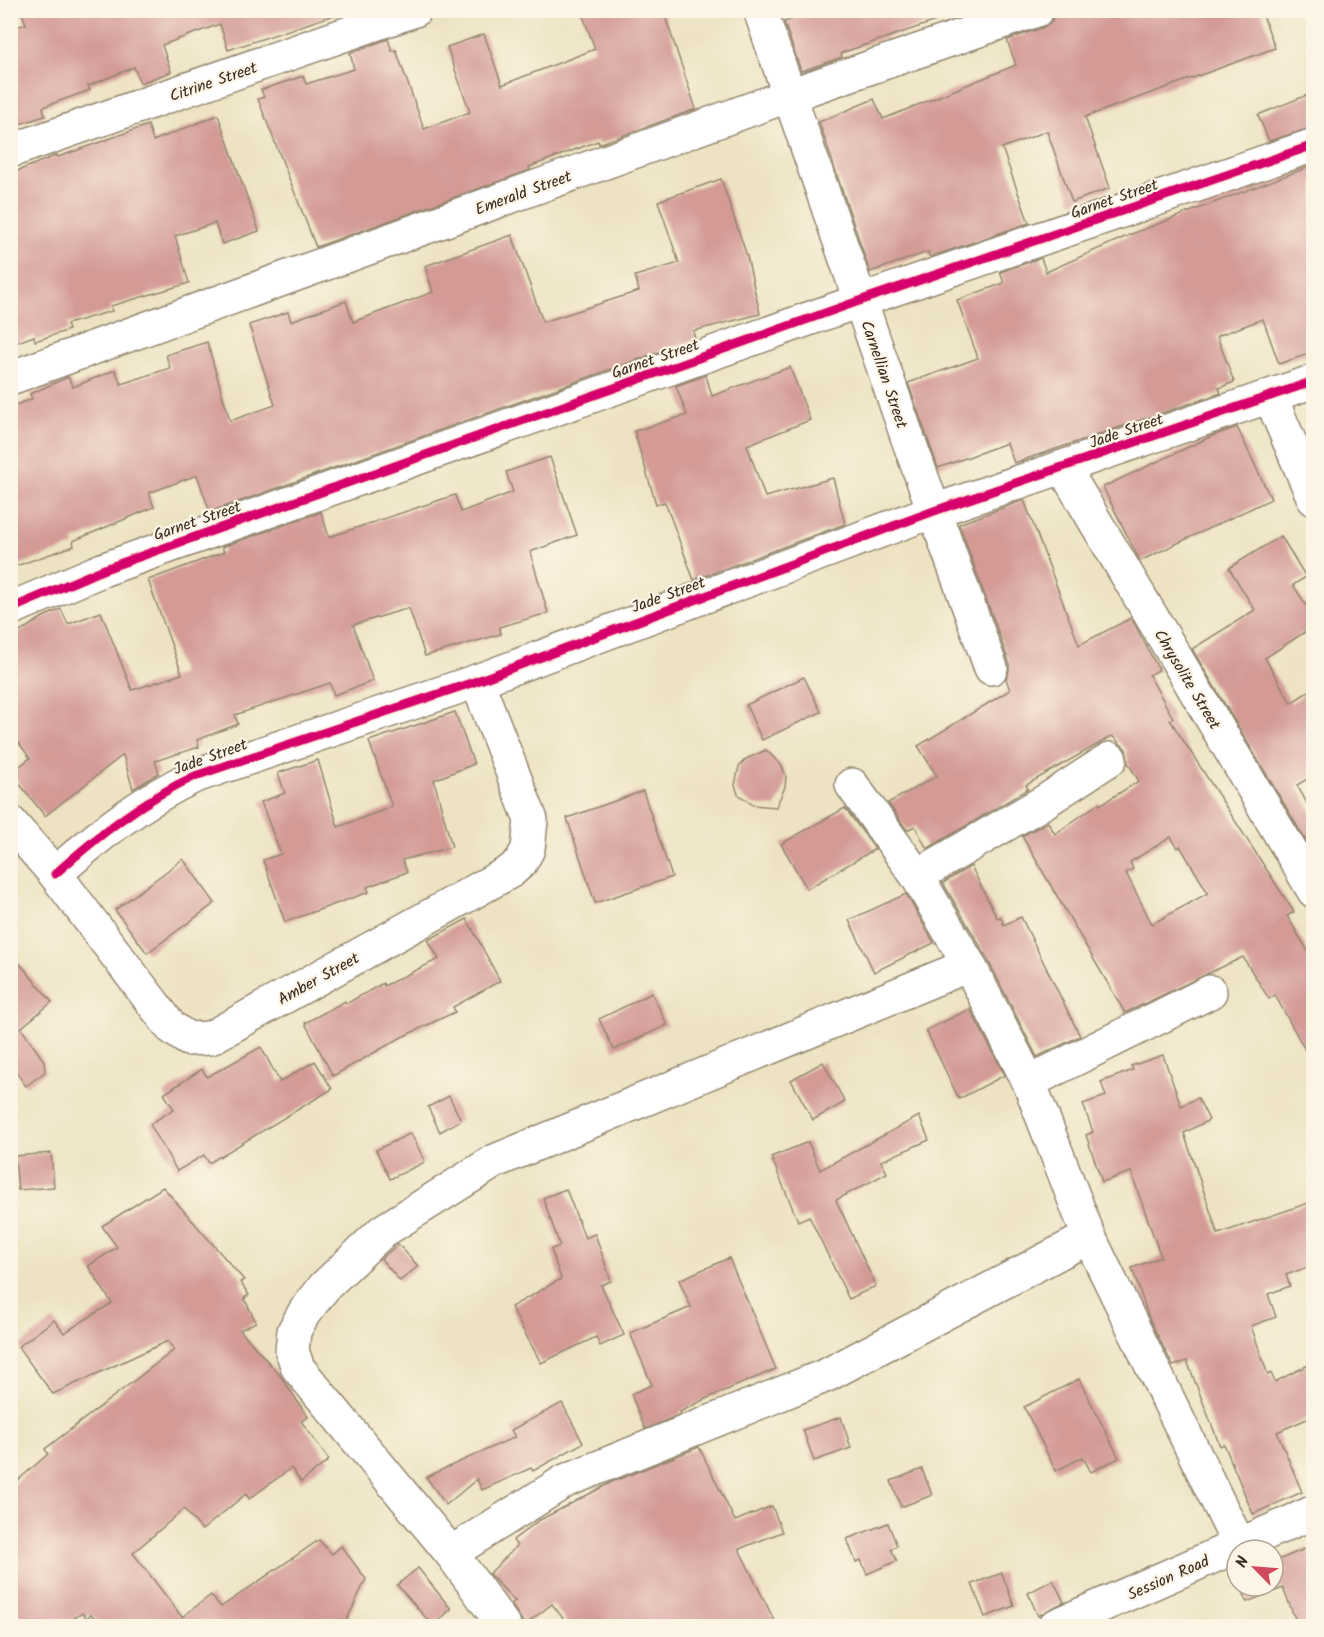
<svg xmlns="http://www.w3.org/2000/svg" width="1324" height="1637" font-family="Kalam,sans-serif">
<rect width="100%" height="100%" fill="#fcf5e5"/>
<filter id="ink" filterUnits="userSpaceOnUse"><feTurbulence type="fractalNoise" baseFrequency=".0167" numOctaves="2"/><feDisplacementMap in="SourceGraphic" scale="12" xChannelSelector="R" yChannelSelector="G"/><feConvolveMatrix kernelMatrix="1 2 1 2 8 2 1 2 1" color-interpolation-filters="sRGB"/></filter>
<filter id="wash" filterUnits="userSpaceOnUse"><feTurbulence type="fractalNoise" baseFrequency=".008" numOctaves="4" result="noise"/><feDisplacementMap in="SourceGraphic" scale="24" xChannelSelector="R" yChannelSelector="G"/><feGaussianBlur stdDeviation="1.35" result="paint"/><feColorMatrix in="noise" values="0 0 0 0 0 0 0 0 0 0 0 0 0 0 0 0 0 1.4 0 .05"/><feComposite in="paint" operator="in"/></filter>
<g filter="url(#wash)">
<rect width="100%" height="100%" fill="#ede3c3"/>
<g id="blocks">
<g fill="#d39a96" fill-rule="evenodd">
<path d="M 21,10 L 333,10 L 334,15 L 228,50 L 220,24 L 162,45 L 171,72 L 140,83 L 134,67 L 88,86 L 90,90 L 43,107 L 45,116 L 10,127 L 10,29 L 26,24 Z"/>
<path d="M 581,10 L 663,10 L 696,109 L 599,144 L 598,141 L 529,167 L 530,170 L 316,247 L 258,99 L 264,97 L 261,90 L 303,76 L 306,84 L 354,69 L 350,53 L 388,39 L 392,51 L 396,50 L 424,129 L 470,112 L 447,47 L 484,34 L 502,85 L 595,49 Z"/>
<path d="M 818,10 L 953,10 L 954,15 L 841,53 L 842,57 L 801,71 L 784,22 Z"/>
<path d="M 1055,10 L 1261,10 L 1275,48 L 1085,117 L 1110,188 L 1072,202 L 1047,131 L 1002,148 L 1029,223 L 930,257 L 928,252 L 870,272 L 819,122 L 874,99 L 883,119 L 1016,65 L 1007,40 L 1044,27 L 1051,22 Z"/>
<path d="M 1314,92 L 1314,127 L 1269,141 L 1258,115 Z"/>
<path d="M 218,115 L 259,231 L 222,244 L 215,223 L 175,236 L 189,283 L 111,306 L 112,311 L 67,324 L 69,330 L 35,341 L 34,336 L 10,345 L 10,174 L 57,155 L 58,157 L 148,125 L 153,141 Z"/>
<path d="M 1314,165 L 1314,352 L 1279,364 L 1263,319 L 1217,336 L 1234,382 L 1219,388 L 1221,393 L 1014,463 L 1007,443 L 938,468 L 908,383 L 978,358 L 957,300 L 1004,283 L 1000,272 L 1041,258 L 1046,272 L 1134,233 Z"/>
<path d="M 721,179 L 747,256 L 760,314 L 693,331 L 695,339 L 210,512 L 197,475 L 149,493 L 154,507 L 73,541 L 74,546 L 10,568 L 10,407 L 32,399 L 30,394 L 68,377 L 73,387 L 115,370 L 121,384 L 170,368 L 166,355 L 207,342 L 230,421 L 275,405 L 249,325 L 288,312 L 291,321 L 346,301 L 353,322 L 433,292 L 425,266 L 512,235 L 543,322 L 639,291 L 635,276 L 679,263 L 658,201 Z"/>
<path d="M 790,367 L 810,420 L 747,445 L 765,497 L 833,478 L 845,524 L 694,580 L 665,502 L 656,504 L 634,431 L 687,415 L 676,386 L 706,375 L 712,396 Z"/>
<path d="M 1237,427 L 1271,499 L 1140,561 L 1103,487 L 1212,436 Z"/>
<path d="M 550,457 L 577,535 L 530,552 L 548,613 L 499,627 L 501,634 L 425,656 L 409,608 L 353,625 L 373,681 L 334,695 L 330,683 L 235,715 L 238,724 L 197,740 L 199,747 L 155,761 L 159,773 L 133,789 L 123,755 L 45,816 L 11,773 L 30,758 L 10,731 L 10,638 L 43,617 L 61,609 L 68,624 L 101,612 L 132,690 L 182,674 L 148,580 L 224,552 L 222,547 L 321,512 L 329,537 L 455,495 L 461,512 L 513,492 L 506,472 Z"/>
<path d="M 1024,500 L 1079,645 L 1131,618 L 1159,670 L 1149,675 L 1173,718 L 1170,720 L 1294,912 L 1287,916 L 1314,961 L 1314,1066 L 1275,995 L 1269,999 L 1243,957 L 1125,1013 L 1022,836 L 1048,822 L 1055,834 L 1099,803 L 1100,805 L 1139,781 L 1128,763 L 1126,749 L 1112,736 L 1026,785 L 1028,789 L 927,849 L 915,826 L 907,830 L 888,803 L 937,776 L 918,746 L 1010,690 L 1006,679 L 1009,671 L 1009,662 L 959,524 ZM 1171,837 L 1178,848 L 1180,846 L 1208,893 L 1152,924 L 1126,873 L 1133,869 L 1130,862 Z"/>
<path d="M 1281,536 L 1306,577 L 1293,585 L 1314,617 L 1314,626 L 1265,658 L 1291,703 L 1314,688 L 1314,775 L 1297,785 L 1314,816 L 1312,851 L 1192,649 L 1255,610 L 1229,568 Z"/>
<path d="M 804,677 L 821,712 L 762,740 L 746,705 Z"/>
<path d="M 455,712 L 474,764 L 434,780 L 452,847 L 402,860 L 407,872 L 367,887 L 369,892 L 285,922 L 263,860 L 281,854 L 261,802 L 285,793 L 278,773 L 318,760 L 338,827 L 392,807 L 369,741 Z"/>
<path d="M 766,750 L 782,766 L 786,776 L 785,787 L 776,807 L 753,805 L 738,794 L 735,785 L 739,766 L 746,759 Z"/>
<path d="M 643,791 L 672,877 L 595,903 L 567,818 Z"/>
<path d="M 845,808 L 875,849 L 807,889 L 781,844 Z"/>
<path d="M 183,859 L 215,903 L 147,953 L 115,910 Z"/>
<path d="M 971,866 L 997,918 L 1001,917 L 1004,925 L 1021,917 L 1080,1036 L 1037,1057 L 986,956 L 943,883 Z"/>
<path d="M 906,894 L 934,943 L 874,972 L 849,920 Z"/>
<path d="M 467,919 L 500,981 L 453,1007 L 455,1012 L 402,1037 L 333,1076 L 305,1023 L 345,1001 L 346,1004 L 383,983 L 384,986 L 439,959 L 428,940 Z"/>
<path d="M 10,952 L 52,1002 L 21,1028 L 44,1061 L 45,1072 L 26,1086 L 10,1063 Z"/>
<path d="M 652,993 L 667,1025 L 614,1050 L 599,1019 Z"/>
<path d="M 970,1009 L 1005,1075 L 959,1099 L 926,1030 Z"/>
<path d="M 261,1047 L 280,1082 L 315,1061 L 332,1089 L 209,1163 L 204,1155 L 177,1171 L 150,1124 L 174,1109 L 164,1094 L 202,1069 L 207,1077 Z"/>
<path d="M 1163,1055 L 1181,1106 L 1198,1098 L 1209,1120 L 1184,1133 L 1218,1234 L 1314,1201 L 1314,1265 L 1286,1275 L 1290,1286 L 1268,1294 L 1276,1317 L 1251,1326 L 1268,1375 L 1271,1373 L 1275,1382 L 1314,1362 L 1314,1416 L 1277,1432 L 1302,1492 L 1253,1514 L 1224,1444 L 1220,1446 L 1187,1361 L 1173,1366 L 1149,1318 L 1132,1268 L 1161,1257 L 1131,1172 L 1102,1182 L 1086,1135 L 1093,1132 L 1083,1104 L 1106,1096 L 1101,1082 L 1133,1070 L 1131,1066 Z"/>
<path d="M 823,1062 L 845,1102 L 813,1120 L 791,1080 Z"/>
<path d="M 449,1096 L 461,1120 L 440,1132 L 428,1107 Z"/>
<path d="M 919,1116 L 929,1140 L 881,1161 L 887,1173 L 836,1200 L 876,1286 L 849,1299 L 809,1216 L 798,1221 L 771,1157 L 808,1142 L 820,1170 Z"/>
<path d="M 411,1133 L 425,1162 L 390,1179 L 376,1150 Z"/>
<path d="M 51,1153 L 54,1187 L 18,1190 L 15,1156 Z"/>
<path d="M 163,1187 L 244,1280 L 240,1282 L 249,1295 L 244,1298 L 256,1322 L 240,1330 L 282,1378 L 308,1417 L 301,1421 L 329,1460 L 301,1482 L 291,1468 L 249,1499 L 246,1494 L 202,1530 L 184,1509 L 133,1553 L 182,1617 L 211,1595 L 221,1607 L 319,1540 L 332,1554 L 341,1546 L 366,1579 L 344,1626 L 100,1626 L 91,1614 L 87,1618 L 82,1613 L 62,1626 L 10,1626 L 10,1487 L 48,1454 L 45,1449 L 174,1350 L 168,1341 L 53,1394 L 18,1347 L 54,1320 L 64,1333 L 112,1303 L 88,1266 L 117,1247 L 102,1226 Z"/>
<path d="M 566,1189 L 585,1238 L 595,1234 L 611,1281 L 601,1285 L 624,1335 L 600,1346 L 596,1337 L 541,1363 L 511,1307 L 561,1279 L 551,1249 L 560,1246 L 543,1198 Z"/>
<path d="M 398,1244 L 418,1266 L 400,1281 L 381,1259 Z"/>
<path d="M 729,1258 L 776,1369 L 703,1400 L 680,1412 L 681,1414 L 645,1429 L 631,1394 L 652,1385 L 630,1333 L 691,1307 L 679,1280 Z"/>
<path d="M 1079,1379 L 1119,1458 L 1091,1472 L 1083,1457 L 1056,1471 L 1024,1407 Z"/>
<path d="M 562,1403 L 583,1443 L 533,1471 L 531,1468 L 482,1490 L 477,1479 L 446,1505 L 426,1477 L 515,1437 L 511,1430 Z"/>
<path d="M 841,1417 L 851,1448 L 814,1461 L 803,1430 Z"/>
<path d="M 699,1447 L 735,1521 L 772,1506 L 782,1532 L 739,1549 L 777,1626 L 569,1626 L 552,1604 L 525,1625 L 511,1604 L 515,1601 L 489,1574 L 517,1546 L 513,1540 L 538,1521 L 612,1482 Z"/>
<path d="M 922,1469 L 932,1495 L 901,1507 L 891,1481 Z"/>
<path d="M 888,1523 L 897,1546 L 891,1549 L 897,1561 L 867,1574 L 861,1560 L 856,1562 L 847,1539 Z"/>
<path d="M 1307,1548 L 1314,1564 L 1314,1626 L 1298,1626 L 1283,1588 L 1247,1602 L 1241,1586 L 1273,1586 L 1273,1562 Z"/>
<path d="M 418,1568 L 451,1609 L 433,1626 L 397,1585 Z"/>
<path d="M 1002,1573 L 1014,1606 L 985,1617 L 972,1584 Z"/>
<path d="M 1053,1580 L 1064,1602 L 1038,1616 L 1028,1593 Z"/>
</g>
</g>
</g>
<g filter="url(#ink)">
<use href="#blocks" fill-opacity="0" stroke="#948670" stroke-width="1.5"/>
<g fill="none" stroke-linecap="round" stroke-linejoin="round">
<defs>
<g id="street">
<path d="M 760,10 L 908,439 L 991,668"/>
<path d="M 10,151 L 415,10"/>
<path d="M 10,378 L 790,95 L 1037,10"/>
<path d="M 1270,396 L 1314,499"/>
<path d="M 1063,467 L 1314,891"/>
<path d="M 10,609 L 102,570 L 859,301 L 1314,145"/>
<path d="M 852,785 L 917,876 L 969,965 L 1029,1082 L 1089,1237 L 1239,1545"/>
<path d="M 10,822 L 55,874 L 171,1027 L 188,1039 L 210,1038 L 511,871 L 521,862 L 528,849 L 531,820 L 477,681"/>
<path d="M 55,874 C 98,836 141,801 195,776 L 477,681 L 934,511 L 1314,381"/>
<path d="M 917,876 L 1044,802 L 1110,759"/>
<path d="M 1029,1082 L 1210,992"/>
<path d="M 451,1553 L 565,1481 L 827,1375 L 1089,1237"/>
<path d="M 504,1626 L 451,1553 L 298,1368 L 292,1351 L 294,1331 L 304,1313 L 325,1286 L 383,1231 L 495,1161 L 969,965"/>
<path d="M 1055,1626 L 1314,1512"/>
</g>
</defs>
<use href="#street" stroke="#948670" stroke-width="36"/>
<use href="#street" stroke="#fff" stroke-width="33"/>
<defs>
<g id="cycleway">
<path d="M 10,609 L 102,570 L 859,301 L 1314,145"/>
<path d="M 55,874 C 98,836 141,801 195,776 L 477,681 L 934,511 L 1314,381"/>
</g>
</defs>
<use href="#cycleway" stroke="#fcf5e5" stroke-width="13"/>
<use href="#cycleway" stroke="#d6006c" stroke-width="9"/>
</g>
</g>
<g text-anchor="middle" stroke-width="4.5" stroke-linejoin="round" paint-order="stroke">
<g font-size="16" fill="#3b2a1e" stroke="#fcf5e5">
<text transform="translate(213 81) rotate(-19)" y="6">Citrine Street</text>
<text transform="translate(523 192) rotate(-20)" y="6">Emerald Street</text>
<text transform="translate(1114 198) rotate(-19)" y="6">Garnet Street</text>
<text transform="translate(655 358) rotate(-19)" y="6">Garnet Street</text>
<text transform="translate(885 374) rotate(71)" y="6">Carnellian Street</text>
<text transform="translate(1126 430) rotate(-19)" y="6">Jade Street</text>
<text transform="translate(197 520) rotate(-19)" y="6">Garnet Street</text>
<text transform="translate(668 594) rotate(-20)" y="6">Jade Street</text>
<text transform="translate(1188 679) rotate(59)" y="6">Chrysolite Street</text>
<text transform="translate(210 756) rotate(-20)" y="6">Jade Street</text>
<text transform="translate(318 978) rotate(-29)" y="6">Amber Street</text>
<text transform="translate(1168 1577) rotate(-24)" y="6">Session Road</text>
</g>
</g>
<rect width="1324" height="1637" fill="none" stroke="#fcf5e5" stroke-width="36"/>
<g transform="translate(1255 1568) rotate(295)"><circle r="28" fill="#fcf5e5" stroke="#afa495" stroke-width="1.5"/>
<path d="M0-4.5L10 22L0 15L-10 22Z" fill="#d1495b"/>
<text y="-9" font-size="16" font-weight="bold" text-anchor="middle" fill="#3b2a1e">N</text>
</g>
</svg>
